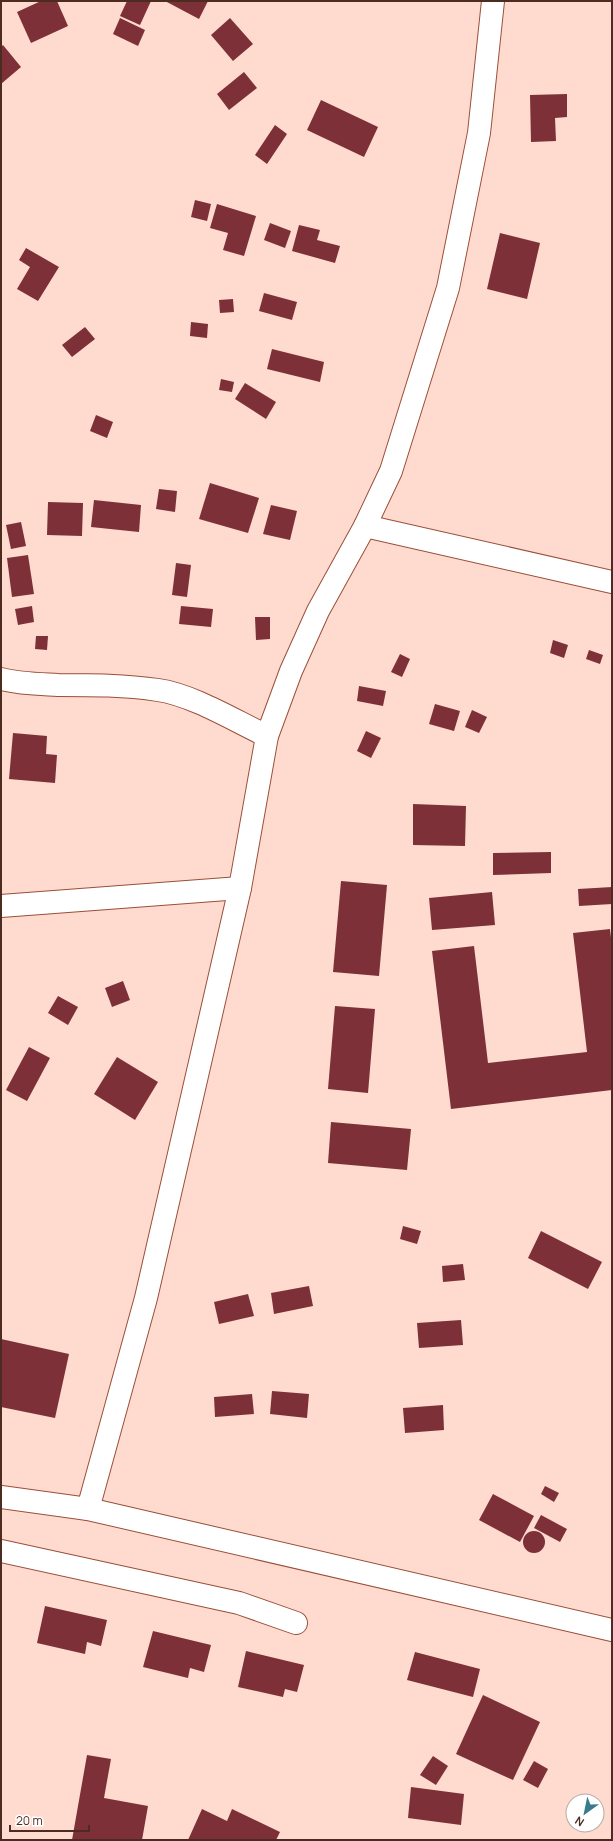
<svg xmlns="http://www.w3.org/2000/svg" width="613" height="1841" font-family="Manrope,sans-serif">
<rect width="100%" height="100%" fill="#fedacf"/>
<g fill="#7d3037">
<path d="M 41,1 L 57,1 L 68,26 L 31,43 L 17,12 Z"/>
<path d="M 127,1 L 151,1 L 140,25 L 120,16 Z"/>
<path d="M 165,1 L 208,1 L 199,19 Z"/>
<path d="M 120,18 L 145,30 L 138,46 L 113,34 Z"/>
<path d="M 230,18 L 253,44 L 233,61 L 211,35 Z"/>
<path d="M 3,45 L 21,67 L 1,84 L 1,47 Z"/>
<path d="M 244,72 L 257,88 L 229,110 L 217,94 Z"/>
<path d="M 567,94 L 567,117 L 555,118 L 556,141 L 531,142 L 530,95 Z"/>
<path d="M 321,100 L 378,127 L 364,157 L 307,130 Z"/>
<path d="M 275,125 L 287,134 L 267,164 L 255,155 Z"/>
<path d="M 195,200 L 211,204 L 207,221 L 191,217 Z"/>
<path d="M 217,204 L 256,216 L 244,256 L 223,250 L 228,233 L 210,228 Z"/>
<path d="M 270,223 L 291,231 L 285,248 L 264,240 Z"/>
<path d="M 299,225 L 320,230 L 317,240 L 340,246 L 335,263 L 292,251 Z"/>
<path d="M 500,233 L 540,243 L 527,299 L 487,289 Z"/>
<path d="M 26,248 L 59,267 L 38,301 L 17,289 L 30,267 L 19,260 Z"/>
<path d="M 264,293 L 297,302 L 292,320 L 259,311 Z"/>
<path d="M 233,299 L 234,312 L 220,313 L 219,300 Z"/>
<path d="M 191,322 L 208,324 L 207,338 L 190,336 Z"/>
<path d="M 85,327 L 95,339 L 72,357 L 62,345 Z"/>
<path d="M 272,349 L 324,362 L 320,382 L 267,369 Z"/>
<path d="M 221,379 L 234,382 L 232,392 L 219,390 Z"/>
<path d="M 245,383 L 276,402 L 266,419 L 235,399 Z"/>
<path d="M 96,415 L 113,422 L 107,438 L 90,431 Z"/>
<path d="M 210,483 L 259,498 L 248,533 L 199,519 Z"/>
<path d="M 159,489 L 177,491 L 175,512 L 156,509 Z"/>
<path d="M 94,500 L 141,505 L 139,532 L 91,527 Z"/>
<path d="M 48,502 L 83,503 L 82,536 L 47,535 Z"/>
<path d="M 271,505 L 297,511 L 290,540 L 263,534 Z"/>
<path d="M 21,522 L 26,546 L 11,549 L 6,525 Z"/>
<path d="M 28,555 L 34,594 L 12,597 L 7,558 Z"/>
<path d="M 176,563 L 191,565 L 187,597 L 172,595 Z"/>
<path d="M 32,606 L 34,622 L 18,625 L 15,609 Z"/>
<path d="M 181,606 L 213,609 L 211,627 L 179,624 Z"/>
<path d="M 255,617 L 270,617 L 270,639 L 256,640 Z"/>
<path d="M 36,636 L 48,636 L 47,650 L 35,649 Z"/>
<path d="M 553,640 L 568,645 L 564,658 L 550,653 Z"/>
<path d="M 589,650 L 603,655 L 600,664 L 586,659 Z"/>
<path d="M 400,654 L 410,659 L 402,677 L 391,672 Z"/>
<path d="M 359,686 L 386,691 L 383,706 L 357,701 Z"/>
<path d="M 435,704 L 460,711 L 454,731 L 429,724 Z"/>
<path d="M 472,710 L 487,717 L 479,733 L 465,727 Z"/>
<path d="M 366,731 L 381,738 L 371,758 L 357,751 Z"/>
<path d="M 13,733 L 47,736 L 46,754 L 57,755 L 55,783 L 9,779 Z"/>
<path d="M 413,804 L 466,806 L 465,846 L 413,845 Z"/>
<path d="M 551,852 L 551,873 L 493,875 L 493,853 Z"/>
<path d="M 341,881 L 387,885 L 379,976 L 333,972 Z"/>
<path d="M 612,887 L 612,904 L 579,906 L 578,889 Z"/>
<path d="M 492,892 L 495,925 L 432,930 L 429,898 Z"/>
<path d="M 610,929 L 612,946 L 612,1090 L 451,1109 L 432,951 L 474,946 L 488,1063 L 587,1052 L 573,933 Z"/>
<path d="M 123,981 L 130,1000 L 112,1007 L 105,988 Z"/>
<path d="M 58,996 L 78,1007 L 68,1025 L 48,1013 Z"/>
<path d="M 335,1006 L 375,1009 L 368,1093 L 328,1089 Z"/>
<path d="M 29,1047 L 50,1058 L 27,1101 L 6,1090 Z"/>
<path d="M 117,1057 L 158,1082 L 135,1120 L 94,1094 Z"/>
<path d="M 331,1122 L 411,1129 L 407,1170 L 328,1163 Z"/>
<path d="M 403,1226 L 421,1231 L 417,1244 L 400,1239 Z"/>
<path d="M 541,1231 L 602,1262 L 588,1289 L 528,1258 Z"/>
<path d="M 463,1264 L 465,1280 L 443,1282 L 442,1266 Z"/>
<path d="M 309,1286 L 313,1306 L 274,1314 L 271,1293 Z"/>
<path d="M 248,1294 L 254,1316 L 219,1324 L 214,1302 Z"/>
<path d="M 461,1320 L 463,1345 L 419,1348 L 417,1323 Z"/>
<path d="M 1,1339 L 69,1354 L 55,1418 L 1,1407 Z"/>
<path d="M 272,1391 L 309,1394 L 307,1418 L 270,1414 Z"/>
<path d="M 252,1394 L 254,1414 L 215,1417 L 214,1397 Z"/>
<path d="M 443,1405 L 444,1430 L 405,1433 L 403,1408 Z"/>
<path d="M 545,1486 L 559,1493 L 554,1502 L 541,1494 Z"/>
<path d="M 493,1494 L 534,1516 L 520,1542 L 479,1520 Z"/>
<path d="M 541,1515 L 567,1529 L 560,1542 L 534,1528 Z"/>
<circle cx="534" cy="1542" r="11"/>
<path d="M 45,1606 L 107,1620 L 101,1646 L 87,1642 L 85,1654 L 37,1643 Z"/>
<path d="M 153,1631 L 211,1645 L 204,1672 L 190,1668 L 188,1678 L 143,1667 Z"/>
<path d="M 246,1651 L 304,1665 L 297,1692 L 285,1689 L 283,1697 L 238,1687 Z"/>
<path d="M 415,1652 L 480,1669 L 473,1697 L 407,1680 Z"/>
<path d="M 483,1695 L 540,1722 L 513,1780 L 456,1754 Z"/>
<path d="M 87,1755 L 111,1759 L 104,1798 L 148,1806 L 142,1840 L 72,1840 Z"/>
<path d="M 433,1756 L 448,1766 L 436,1785 L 420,1775 Z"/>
<path d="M 534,1761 L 548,1769 L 538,1788 L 523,1780 Z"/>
<path d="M 411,1787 L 464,1794 L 461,1825 L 408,1818 Z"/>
<path d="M 202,1809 L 227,1821 L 232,1809 L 280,1832 L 276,1840 L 188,1840 Z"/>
</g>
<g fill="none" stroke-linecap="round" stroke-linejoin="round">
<defs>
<g id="minor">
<path d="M 365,526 L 612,582"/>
<path d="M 1,679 C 20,684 39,684 58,685 C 92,685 125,685 158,690 C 193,695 235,721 267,736"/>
<path d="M 1,906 L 240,888"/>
<path d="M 1,1497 L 88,1509 L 612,1630"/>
<path d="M 88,1509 L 146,1298 L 240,888 L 267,736 L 291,671 L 318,611 L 365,526 L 391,471 L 448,288 L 479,133 L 493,1"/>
<path d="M 1,1551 L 239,1603 L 296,1623"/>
</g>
</defs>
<use href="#minor" stroke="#9a4f38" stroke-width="24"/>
<use href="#minor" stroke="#fff" stroke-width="22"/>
</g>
<rect width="613" height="1841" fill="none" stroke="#4c2b21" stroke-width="4"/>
<g transform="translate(585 1813) rotate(213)"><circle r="19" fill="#ffffff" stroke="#b7aaa6"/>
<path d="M0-3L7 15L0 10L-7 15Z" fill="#397b8c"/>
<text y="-6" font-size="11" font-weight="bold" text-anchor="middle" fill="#4c2b21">N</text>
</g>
<path d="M10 1825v6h79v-6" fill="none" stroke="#4c2b21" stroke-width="2"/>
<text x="16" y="1825" font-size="12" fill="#4c2b21" stroke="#ffffff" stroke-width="3" paint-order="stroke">20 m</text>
</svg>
